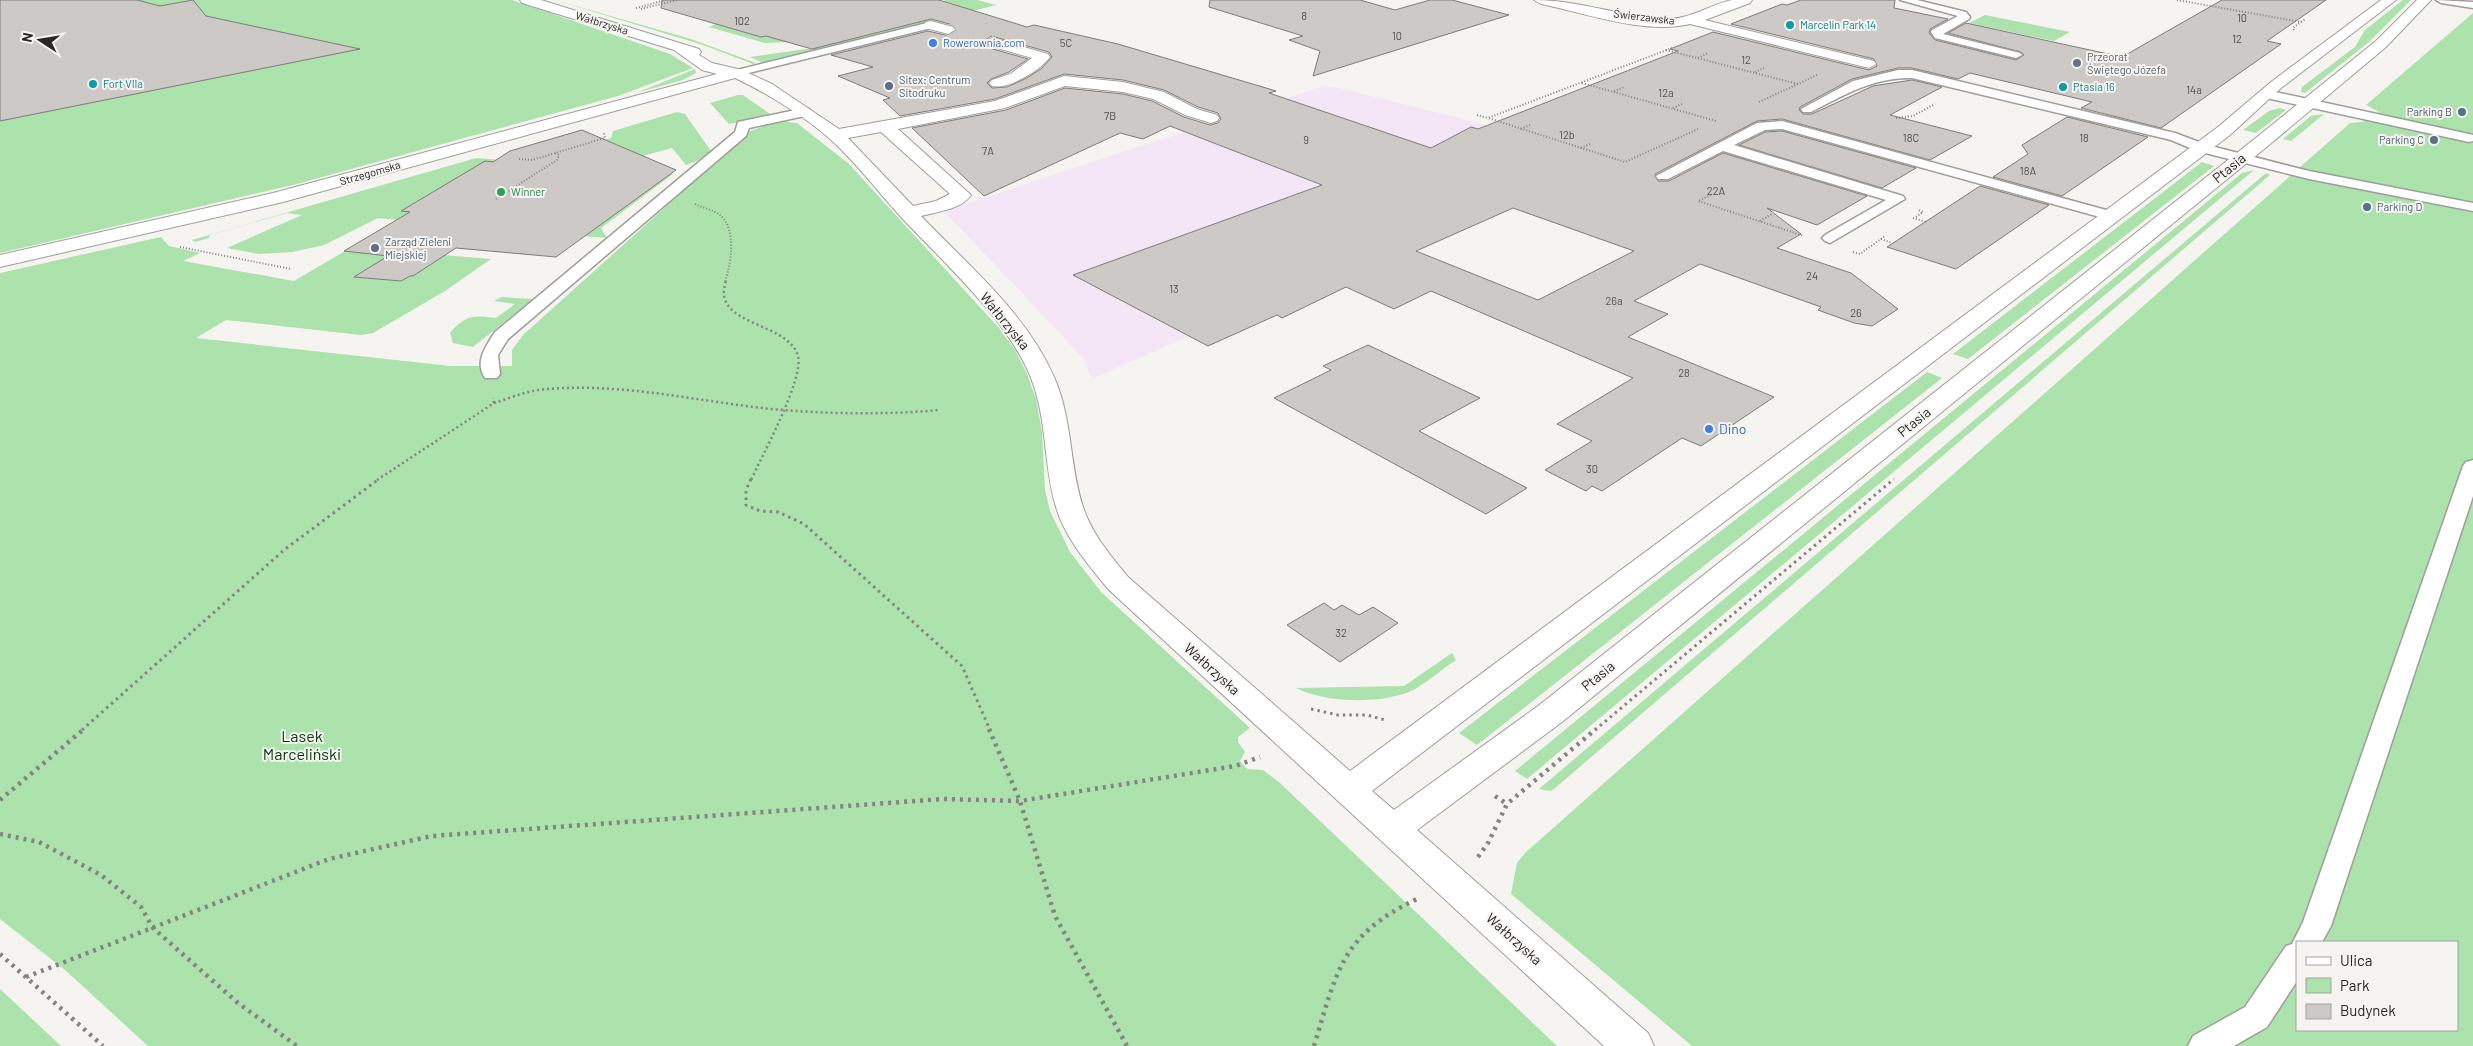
<svg xmlns="http://www.w3.org/2000/svg" width="2473" height="1046" font-family="Barlow,sans-serif">
<rect width="100%" height="100%" fill="#f6f4f1"/>
<path fill="#f4e5f7" d="M 1324,86 L 1340,88 L 1521,134 L 1579,166 L 1091,379 L 1085,360 L 944,211 Z"/>
<g fill="#ace2ab" fill-rule="evenodd">
<path d="M 0,0 L 512,0 L 670,54 L 693,68 L 618,96 L 293,185 L 0,253 Z"/>
<path d="M 555,0 L 691,39 L 756,63 L 753,64 L 703,45 Z"/>
<path d="M 945,0 L 977,0 L 996,5 L 766,64 L 750,57 L 820,47 L 920,18 L 931,21 L 937,19 Z"/>
<path d="M 2403,0 L 2411,0 L 2369,42 L 2305,93 L 2301,92 L 2302,87 L 2355,47 L 2365,30 Z"/>
<path d="M 2473,13 L 2473,1046 L 1692,1046 L 1511,894 L 1517,863 L 1525,853 L 2289,177 L 2291,175 L 2306,177 L 2311,172 L 2299,168 L 2350,123 C 2364,122 2370,122 2379,112 L 2366,105 ZM 2297,942 L 2457,942 L 2457,1030 L 2297,1030 Z"/>
<path d="M 1985,15 L 2070,32 L 2054,41 L 1969,23 Z"/>
<path d="M 718,23 L 761,37 C 771,35 779,41 790,38 L 794,42 L 765,43 L 709,27 Z"/>
<path d="M 695,69 L 696,73 L 683,80 L 636,93 Z"/>
<path d="M 738,95 L 743,95 L 773,116 L 729,124 L 710,103 Z"/>
<path d="M 2280,108 L 2286,110 L 2256,133 L 2243,130 L 2269,111 Z"/>
<path d="M 677,112 L 685,114 L 711,151 L 697,161 L 686,165 L 672,148 L 617,163 L 581,147 L 611,138 L 613,131 Z"/>
<path d="M 2324,114 L 2291,141 L 2283,139 L 2311,116 Z"/>
<path d="M 778,121 L 797,123 L 849,164 L 999,328 L 1015,350 L 1027,374 L 1036,399 L 1042,432 L 1045,490 L 1050,511 L 1070,552 L 1101,592 L 1250,728 L 1238,737 L 1238,742 L 1245,752 L 1240,761 L 1247,769 L 1263,770 L 1280,783 L 1557,1046 L 148,1046 L 65,970 L 0,919 L 0,273 L 161,237 L 169,246 L 200,253 L 183,261 L 294,281 L 398,220 L 378,218 L 324,245 L 292,252 L 259,254 L 227,248 L 302,215 L 287,213 L 210,235 L 209,238 L 195,242 L 192,240 L 476,158 L 673,174 L 601,228 L 607,238 L 483,227 L 442,255 L 491,259 L 445,291 L 373,333 L 361,335 L 226,320 L 196,338 L 450,366 L 512,366 L 512,350 L 523,335 L 750,131 Z"/>
<path d="M 2202,162 L 2214,166 L 1968,359 L 1953,354 Z"/>
<path d="M 2254,170 L 1527,779 L 1515,771 L 2242,173 Z"/>
<path d="M 2266,173 L 2270,175 L 1554,789 L 1550,791 L 1539,789 Z"/>
<path d="M 502,297 L 533,299 L 473,347 L 453,343 L 450,333 C 465,315 474,315 496,318 L 515,304 L 494,301 Z"/>
<path d="M 1927,372 L 1942,378 L 1477,745 L 1459,733 Z"/>
<path d="M 1452,653 L 1456,660 C 1442,669 1429,681 1415,689 C 1385,705 1325,703 1296,688 L 1404,686 Z"/>
<path d="M 0,989 L 61,1046 L 0,1046 Z"/>
</g>
<g fill="#ccc9c6" stroke="#7e7c79" fill-rule="evenodd">
<path d="M 0,0 L 137,0 L 160,6 L 193,0 L 206,16 L 360,49 L 0,121 Z"/>
<path d="M 662,0 L 939,0 L 1027,27 L 1034,25 L 1118,44 L 1276,91 L 1269,93 L 1431,148 L 1471,127 L 1478,129 L 1678,51 L 1670,49 L 1713,32 L 1869,70 L 1877,66 L 1874,59 L 1731,24 L 1782,4 L 1787,5 L 1801,0 L 1895,0 L 1894,8 L 1948,19 L 1930,29 L 1929,33 L 1935,40 L 2016,60 L 2024,55 L 2021,52 L 1948,33 L 1966,23 L 2122,57 L 2222,0 L 2326,0 L 2267,41 L 2281,44 L 2161,128 L 2081,108 L 2092,102 L 1970,73 L 1958,79 L 1912,68 L 1898,68 L 1852,79 L 1800,107 L 1799,110 L 1803,114 L 1812,114 L 1873,86 L 1912,80 L 1942,87 L 1890,115 L 1972,136 L 1930,160 L 1782,119 L 1757,121 L 1655,174 L 1658,181 L 1669,181 L 1723,153 L 1867,196 L 1817,225 L 1767,208 L 1801,234 L 1777,248 L 1851,273 L 1898,309 L 1872,326 L 1854,323 L 1818,310 L 1821,307 L 1700,264 L 1634,301 L 1668,314 L 1628,337 L 1774,397 L 1701,446 L 1682,438 L 1602,491 L 1592,486 L 1586,491 L 1545,470 L 1592,441 L 1557,424 L 1633,378 L 1431,291 L 1394,309 L 1346,287 L 1282,318 L 1277,315 L 1208,346 L 1073,275 L 1322,185 L 1170,126 L 1143,139 L 1120,133 L 984,196 L 912,128 L 1006,110 L 1065,88 L 1123,94 L 1152,101 L 1184,117 L 1210,125 L 1218,123 L 1221,119 L 1218,113 L 1198,107 L 1164,90 L 1123,80 L 1064,74 L 995,99 L 900,116 L 883,100 L 890,98 L 838,76 L 873,67 L 831,55 L 928,31 L 949,36 L 957,30 L 953,25 L 931,19 L 812,49 L 766,36 L 761,37 L 661,8 ZM 991,36 L 1049,52 L 1052,57 L 1041,69 L 1025,79 L 1007,87 L 992,88 L 987,83 L 991,79 L 1009,72 L 1028,59 L 986,47 L 983,42 ZM 1513,208 L 1634,251 L 1538,300 L 1416,251 Z"/>
<path d="M 1210,0 L 1360,0 L 1395,10 L 1430,0 L 1452,0 L 1509,15 L 1313,76 L 1320,51 L 1289,40 L 1303,36 L 1209,7 Z"/>
<path d="M 2067,117 L 2148,137 L 2062,196 L 1993,177 L 2028,154 L 2022,145 Z"/>
<path d="M 582,130 L 676,170 L 556,257 L 456,248 L 413,276 L 410,276 L 401,281 L 354,277 L 388,256 L 344,251 L 410,212 L 401,211 L 485,161 L 493,162 L 510,151 Z"/>
<path d="M 1782,131 L 1916,168 L 1882,188 L 1739,145 L 1765,132 Z"/>
<path d="M 1980,186 L 2049,205 L 1956,269 L 1887,247 Z"/>
<path d="M 1368,345 L 1480,398 L 1419,431 L 1527,488 L 1486,514 L 1274,398 L 1331,370 L 1323,366 Z"/>
<path d="M 1324,603 L 1334,610 L 1342,605 L 1359,615 L 1373,607 L 1398,623 L 1340,662 L 1287,625 Z"/>
</g>
<g fill="none" stroke-linecap="round" stroke-linejoin="round">
<path stroke="#cdcbc8" stroke-width="14" stroke-dasharray="14 8" stroke-linecap="butt" d="M 948,30 L 992,42"/>
<defs>
<g id="service">
<path d="M 1900,0 L 1917,0 L 1966,12 L 1970,17 L 1969,19 L 1943,34 L 2020,53 L 2022,55 L 2016,58 L 1935,38 L 1931,32 L 1932,30 L 1958,16 Z"/>
<path d="M 2436,0 L 2473,2 L 2473,8 L 2441,3 Z"/>
<path d="M 931,22 L 935,23 L 935,27 L 737,76 L 731,73 L 733,71 Z"/>
<path d="M 1898,70 L 1912,70 L 2175,133 L 2207,145 L 2309,171 L 2473,203 L 2473,211 L 2309,179 L 2197,151 L 2171,140 L 1912,78 C 1874,77 1844,95 1811,112 L 1803,112 L 1801,109 L 1853,81 Z"/>
<path d="M 2266,90 L 2469,134 L 2473,135 L 2473,141 L 2469,142 L 2262,97 L 2260,94 L 2262,91 Z"/>
<path d="M 805,108 L 809,109 L 811,112 L 809,115 L 749,128 L 746,136 L 508,339 L 498,355 L 500,374 L 497,378 L 485,378 C 474,362 486,346 495,332 L 735,132 L 738,122 Z"/>
<path d="M 1782,121 L 2117,213 L 2119,216 L 2117,219 L 2107,219 L 1782,129 L 1765,130 L 1734,145 L 1903,196 L 1905,199 L 1830,243 L 1825,241 L 1822,238 L 1825,235 L 1886,200 L 1723,151 L 1668,179 L 1658,179 L 1656,176 L 1757,123 Z"/>
<path d="M 2473,460 L 2473,496 L 2331,926 L 2322,942 L 2297,942 L 2297,981 L 2267,1027 L 2234,1046 L 2188,1046 L 2193,1036 L 2245,1007 L 2286,946 L 2292,944 L 2303,922 L 2463,466 L 2466,462 Z"/>
</g>
<g id="minor">
<path d="M 520,0 L 541,0 L 699,49 L 701,52 L 699,55 L 712,63 L 742,70 L 772,84 L 839,129 L 995,101 L 1064,76 L 1123,82 L 1164,92 L 1197,109 L 1217,115 L 1219,118 L 1217,121 L 1211,123 L 1185,115 L 1153,99 L 1123,92 L 1065,86 L 1005,108 L 898,129 L 971,195 C 962,209 937,212 921,216 C 968,265 1026,313 1054,377 C 1073,420 1069,464 1083,507 C 1092,534 1110,555 1128,577 L 1350,771 L 2218,127 L 2271,82 L 2381,0 L 2396,0 L 2281,88 L 2230,135 L 1372,791 L 1394,810 L 1538,706 L 2257,137 L 2376,41 L 2417,0 L 2431,0 L 2386,47 L 2269,145 L 1562,722 L 1417,830 L 1648,1033 L 1654,1046 L 1604,1046 L 1108,589 C 1088,564 1065,538 1056,507 C 1043,465 1048,422 1031,378 C 1008,320 944,263 901,217 C 878,192 856,162 830,139 C 806,117 765,92 735,78 L 283,202 L 0,267 L 0,255 L 273,193 L 717,74 L 702,70 L 674,50 L 522,3 ZM 881,132 L 950,194 L 936,201 L 913,206 L 848,138 Z"/>
<path d="M 1534,0 C 1579,0 1622,17 1667,19 C 1691,19 1709,5 1732,0 C 1738,0 1746,0 1752,0 L 1750,3 L 1705,20 L 1874,61 L 1876,64 L 1869,68 L 1690,24 C 1645,35 1585,13 1541,4 Z"/>
<path d="M 931,21 L 953,27 L 955,30 L 948,34 L 926,28 L 924,25 L 926,22 Z"/>
<path d="M 992,38 L 1048,54 L 1050,57 C 1041,70 1008,90 992,86 L 989,83 L 992,80 L 1010,74 L 1032,58 L 987,45 L 985,42 Z"/>
</g>
</defs>
<use href="#service" stroke="#9e9d99" stroke-width="3"/>
<use href="#minor" stroke="#9e9d99" stroke-width="2"/>
<g stroke="#868482" stroke-width="2" stroke-dasharray="1 2" stroke-linecap="butt">
<path d="M 2177,0 L 2301,22 L 2306,19"/>
<path d="M 636,8 L 666,0"/>
<path d="M 641,9 L 677,0"/>
<path d="M 2294,30 L 2293,28 L 2301,22"/>
<path d="M 1672,48 L 1488,118 L 1625,162 L 1698,129"/>
<path d="M 1666,50 L 1798,84"/>
<path d="M 1698,58 L 1708,53"/>
<path d="M 1755,72 L 1764,68"/>
<path d="M 1582,83 L 1716,121"/>
<path d="M 1614,91 L 1625,87"/>
<path d="M 1759,102 L 1817,75"/>
<path d="M 1673,108 L 1684,103"/>
<path d="M 1477,115 L 1488,118"/>
<path d="M 1896,118 L 1913,116 L 1935,104"/>
<path d="M 1521,129 L 1530,125"/>
<path d="M 1581,148 L 1590,144"/>
<path d="M 519,159 L 532,160 L 605,138 L 604,133"/>
<path d="M 1711,195 L 1698,201 L 1804,236"/>
<path d="M 496,199 L 557,160 L 559,155 L 555,153"/>
<path d="M 695,204 C 703,208 713,210 720,215 C 737,229 731,264 725,282"/>
<path d="M 1916,217 L 1923,212 L 1918,210"/>
<path d="M 1913,218 L 1926,222"/>
<path d="M 1760,221 L 1772,214"/>
<path d="M 1881,239 L 1892,243"/>
<path d="M 180,247 L 291,269"/>
<path d="M 1853,252 L 1860,254 L 1885,236"/>
</g>
<g stroke="#868482" stroke-width="2.5" stroke-dasharray="2 3" stroke-linecap="butt">
<path d="M 726,281 C 710,326 788,321 798,356 C 804,379 762,456 751,480"/>
<path d="M 494,403 C 508,399 523,392 538,390 C 615,381 695,401 771,409 C 827,414 883,415 938,410"/>
<path d="M 377,480 L 494,403 L 493,398"/>
</g>
<g stroke="#868482" stroke-width="3" stroke-dasharray="2.5 4" stroke-linecap="butt">
<path d="M 751,479 L 746,490 L 746,505 L 760,511 L 778,512 L 804,524 L 962,666 L 990,730"/>
<path d="M 1311,709 L 1338,715 L 1367,715 L 1385,720"/>
<path d="M 82,730 L 284,550 L 379,479"/>
<path d="M 1595,730 L 1894,479"/>
</g>
<g stroke="#868482" stroke-width="4.5" stroke-dasharray="3 5" stroke-linecap="butt">
<path d="M 989,729 L 1020,801 L 1055,916 L 1127,1046"/>
<path d="M 1495,796 L 1507,804"/>
<path d="M 0,800 L 84,729"/>
<path d="M 0,834 L 39,842 L 101,875 L 141,907 L 153,928 L 238,1003 L 297,1046"/>
<path d="M 1478,857 L 1488,843 L 1507,804 L 1596,729"/>
<path d="M 0,954 L 103,1046"/>
<path d="M 26,977 L 329,859 L 432,836 L 943,799 L 1020,801 L 1235,766 L 1260,757"/>
<path d="M 1314,1046 C 1337,971 1341,935 1417,899"/>
</g>
<use href="#service" fill="#fff" fill-rule="evenodd"/>
<use href="#minor" fill="#fff" fill-rule="evenodd"/>
</g>
<g fill="#0f9aa8" stroke="#f6f4f1" stroke-width="2">
<circle cx="1790" cy="25" r="5"/>
<circle cx="93" cy="84" r="5"/>
<circle cx="2063" cy="87" r="5"/>
</g>
<g fill="#3f7fe0" stroke="#f6f4f1" stroke-width="2">
<circle cx="933" cy="43" r="5"/>
<circle cx="1709" cy="429" r="5"/>
</g>
<circle fill="#6b7280" stroke="#f6f4f1" stroke-width="2" cx="2077" cy="63" r="5"/>
<g fill="#5c6f8a" stroke="#f6f4f1" stroke-width="2">
<circle cx="889" cy="86" r="5"/>
<circle cx="2462" cy="112" r="5"/>
<circle cx="2434" cy="140" r="5"/>
<circle cx="2367" cy="207" r="5"/>
<circle cx="375" cy="248" r="5"/>
</g>
<circle fill="#2e9e5b" stroke="#f6f4f1" stroke-width="2" cx="501" cy="192" r="5"/>
<g text-anchor="middle" stroke-width="4" stroke-linejoin="round" paint-order="stroke">
<g font-size="11" fill="#51504e">
<text x="1304" y="20">8</text>
<text x="2242" y="22">10</text>
<text x="742" y="25">102</text>
<text x="1397" y="40">10</text>
<text x="2237" y="43">12</text>
<text x="1066" y="47">5C</text>
<text x="1746" y="64">12</text>
<text x="2194" y="94">14a</text>
<text x="1666" y="97">12a</text>
<text x="1110" y="120">7B</text>
<text x="1567" y="139">12b</text>
<text x="1911" y="142">18C</text>
<text x="2084" y="142">18</text>
<text x="1306" y="144">9</text>
<text x="988" y="155">7A</text>
<text x="2028" y="175">18A</text>
<text x="1716" y="195">22A</text>
<text x="1812" y="280">24</text>
<text x="1174" y="293">13</text>
<text x="1614" y="305">26a</text>
<text x="1856" y="317">26</text>
<text x="1684" y="377">28</text>
<text x="1592" y="473">30</text>
<text x="1341" y="637">32</text>
</g>
<g font-size="11" fill="#282726" stroke="#f6f4f1">
<text transform="translate(1644 17) rotate(7)" y="4">Świerzawska</text>
<text transform="translate(602 23) rotate(17)" y="4">Wałbrzyska</text>
<text transform="translate(370 173) rotate(-16)" y="4">Strzegomska</text>
</g>
<g font-size="11" fill="#0d838f" stroke="#f6f4f1" text-anchor="start">
<text x="1800" y="29">Marcelin Park 14</text>
<text x="103" y="88">Fort VIIa</text>
<text x="2073" y="91">Ptasia 16</text>
</g>
<g font-size="11" fill="#366cbe" stroke="#f6f4f1" text-anchor="start">
<text x="943" y="47">Rowerownia.com</text>
</g>
<g font-size="11" fill="#5b616d" stroke="#f6f4f1" text-anchor="start">
<text x="2087" y="61">Przeorat<tspan x="2087" dy="13">Świętego Józefa</tspan></text>
</g>
<g font-size="11" fill="#4e5e75" stroke="#f6f4f1" text-anchor="start">
<text x="899" y="84">Sitex: Centrum<tspan x="899" dy="13">Sitodruku</tspan></text>
<text x="2452" y="116" text-anchor="end">Parking B</text>
<text x="2424" y="144" text-anchor="end">Parking C</text>
<text x="2377" y="211">Parking D</text>
<text x="385" y="246">Zarząd Zieleni<tspan x="385" dy="13">Miejskiej</tspan></text>
</g>
<g font-size="11" fill="#27864d" stroke="#f6f4f1" text-anchor="start">
<text x="511" y="196">Winner</text>
</g>
<g font-size="14" fill="#282726" stroke="#f6f4f1">
<text transform="translate(2229 168) rotate(-39)" y="5">Ptasia</text>
<text transform="translate(1005 321) rotate(51)" y="5">Wałbrzyska</text>
<text transform="translate(1914 422) rotate(-39)" y="5">Ptasia</text>
<text transform="translate(1212 669) rotate(42)" y="5">Wałbrzyska</text>
<text transform="translate(1598 676) rotate(-39)" y="5">Ptasia</text>
<text transform="translate(1514 939) rotate(42)" y="5">Wałbrzyska</text>
</g>
<g font-size="14" fill="#366cbe" stroke="#f6f4f1" text-anchor="start">
<text x="1719" y="434">Dino</text>
</g>
<g font-size="16" fill="#06380a" stroke="#f6f4f1">
<text x="302" y="742">Lasek<tspan x="302" dy="18">Marceliński</tspan></text>
</g>
</g>
<rect x="2296" y="941" width="162" height="90" fill="#f6f4f1" stroke="#a4a2a0"/>
<rect x="2306" y="957" width="25" height="8" fill="#ffffff" stroke="#a4a2a0"/>
<text x="2340" y="966" font-size="15" fill="#282726">Ulica</text>
<rect x="2306" y="978" width="25" height="15" fill="#ace2ab" stroke="#a4a2a0"/>
<text x="2340" y="991" font-size="15" fill="#282726">Park</text>
<rect x="2306" y="1004" width="25" height="15" fill="#ccc9c6" stroke="#a4a2a0"/>
<text x="2340" y="1016" font-size="15" fill="#282726">Budynek</text>
<g transform="translate(40 40) rotate(282)" stroke="#f6f4f1" stroke-width="4" paint-order="stroke">
<path d="M0-4L9 19L0 12L-9 19Z" fill="#282726"/>
<text y="-8" font-size="14" font-weight="bold" text-anchor="middle" fill="#282726">N</text>
</g>
</svg>
